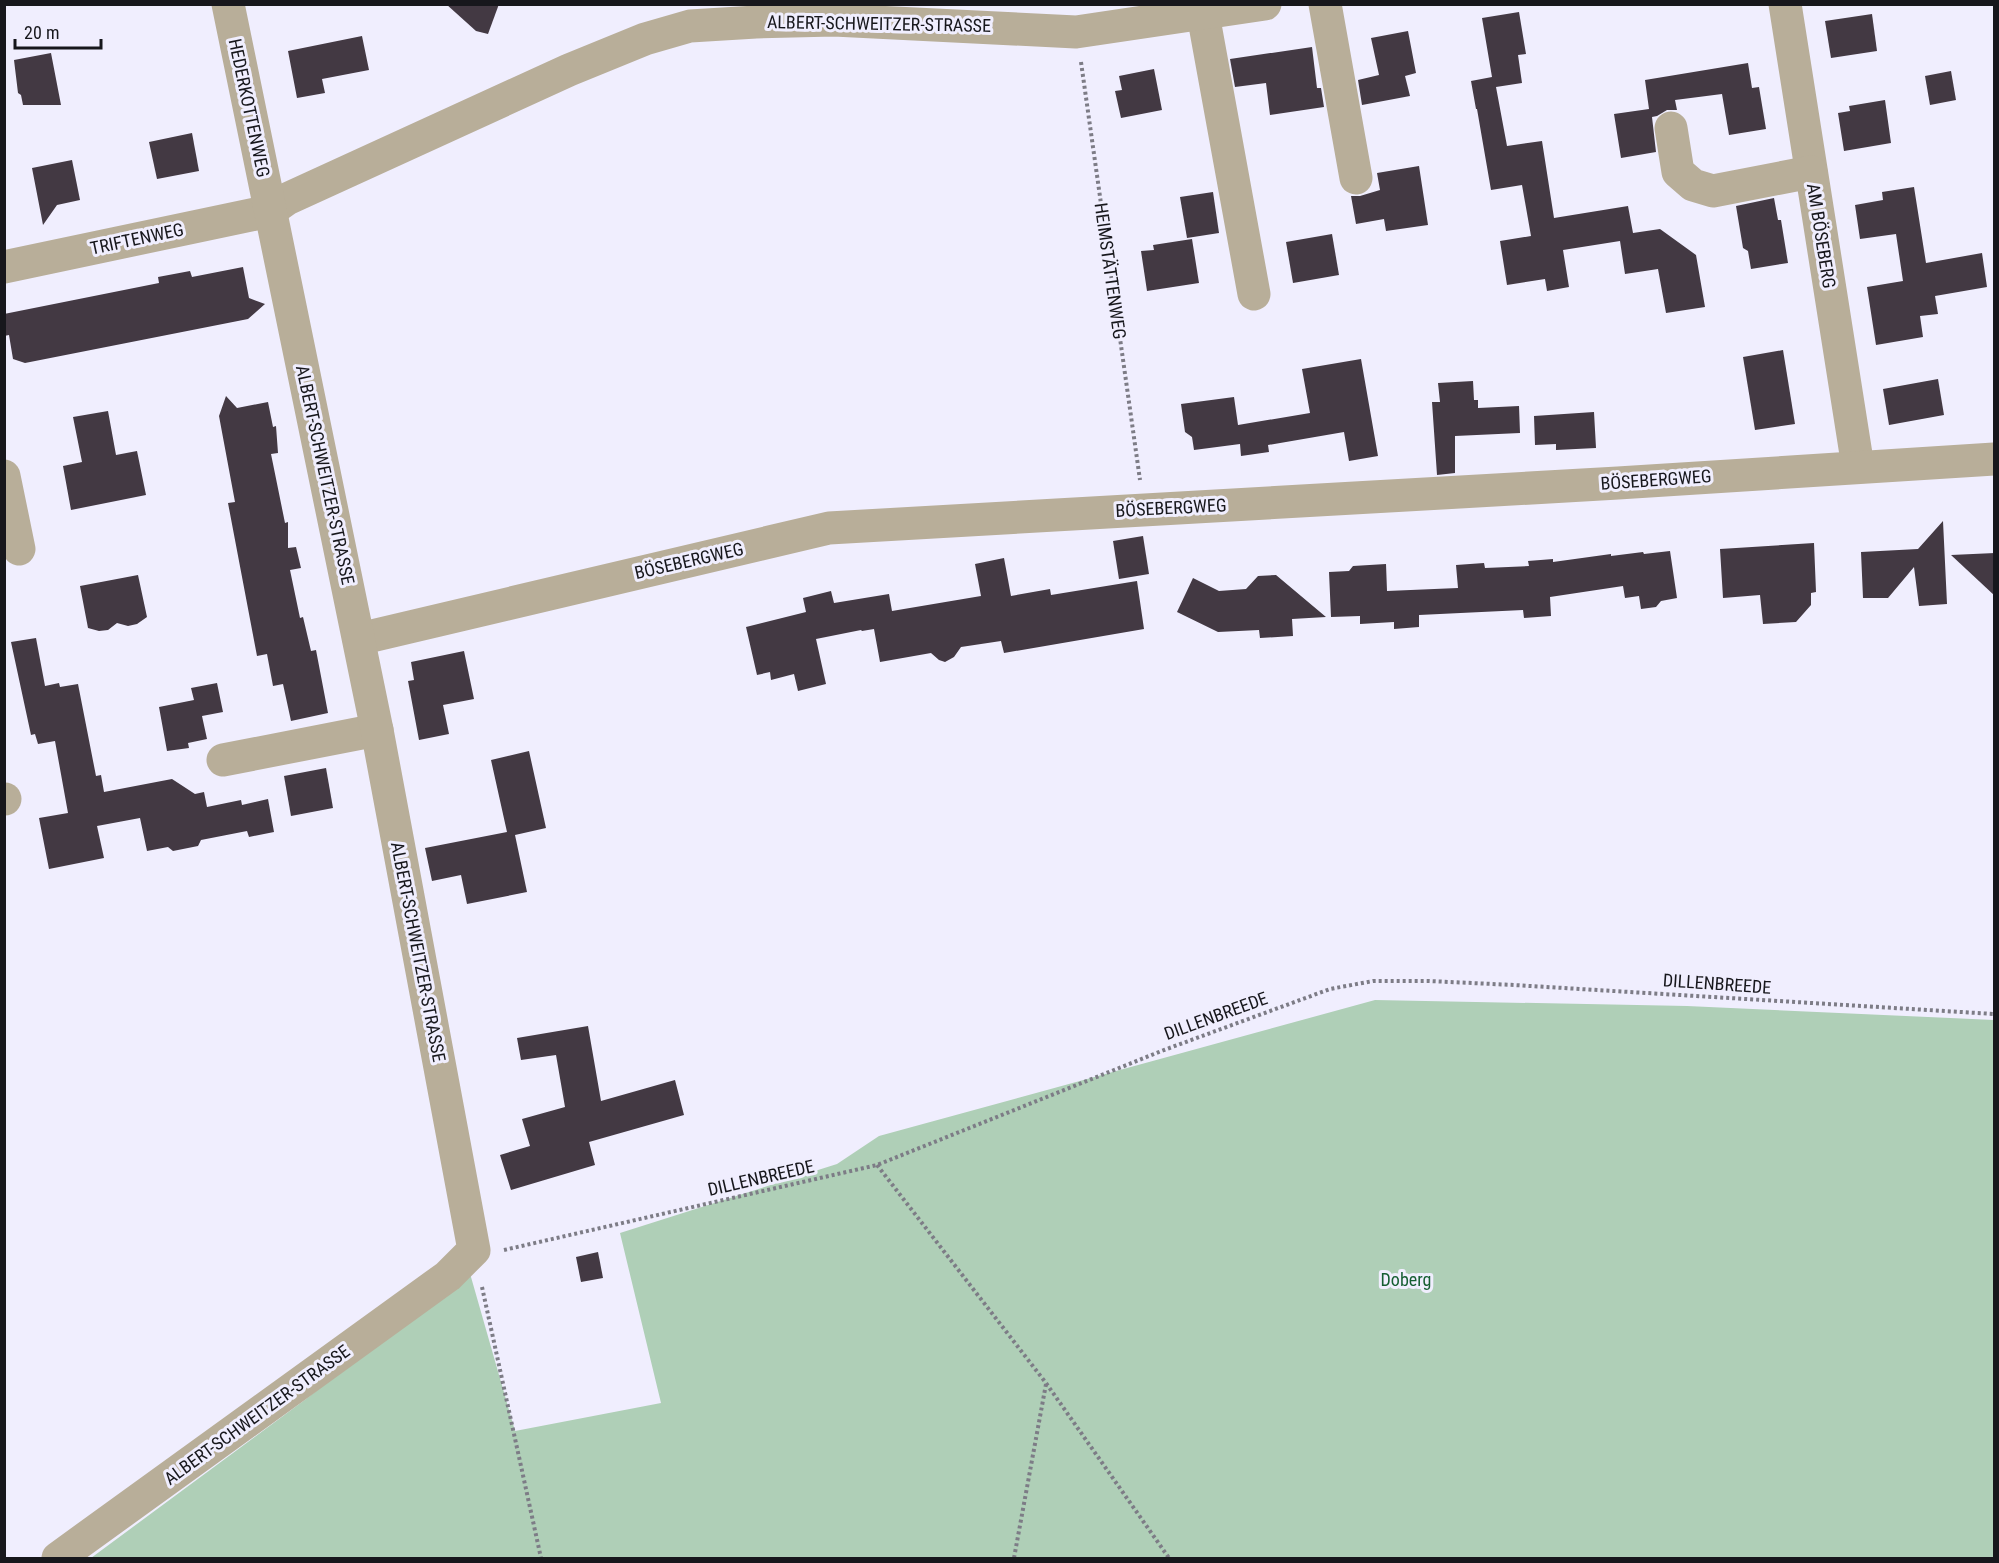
<svg xmlns="http://www.w3.org/2000/svg" width="1999" height="1563" font-family="'Roboto Condensed',sans-serif">
<rect width="100%" height="100%" fill="#f0eefe"/>
<path fill="#afcfb7" d="M 1375,1000 L 1687,1006 L 1994,1020 L 1994,1558 L 91,1558 L 306,1399 L 469,1270 L 515,1431 L 661,1403 L 620,1233 L 837,1164 L 879,1136 Z"/>
<g fill="#433943">
<path d="M 446,4 L 499,4 L 488,34 L 476,31 Z"/>
<path d="M 1519,12 L 1526,54 L 1518,55 L 1522,83 L 1496,87 L 1507,146 L 1542,141 L 1554,218 L 1628,206 L 1633,233 L 1660,229 L 1696,255 L 1705,307 L 1666,313 L 1658,269 L 1625,274 L 1620,241 L 1563,250 L 1569,287 L 1547,291 L 1545,279 L 1507,285 L 1500,241 L 1531,236 L 1522,185 L 1491,190 L 1477,109 L 1476,109 L 1471,81 L 1492,77 L 1482,18 Z"/>
<path d="M 1872,14 L 1877,51 L 1831,58 L 1825,21 Z"/>
<path d="M 1408,31 L 1416,73 L 1405,76 L 1410,96 L 1362,105 L 1358,80 L 1379,75 L 1371,38 Z"/>
<path d="M 362,36 L 369,70 L 322,79 L 325,93 L 297,98 L 288,51 Z"/>
<path d="M 1312,47 L 1317,88 L 1321,88 L 1324,107 L 1270,115 L 1266,83 L 1235,87 L 1230,59 Z"/>
<path d="M 51,53 L 61,105 L 23,105 L 21,95 L 18,93 L 14,60 Z"/>
<path d="M 1748,63 L 1752,88 L 1759,87 L 1766,129 L 1729,135 L 1722,94 L 1675,100 L 1677,110 L 1667,110 L 1657,116 L 1652,117 L 1656,152 L 1621,158 L 1614,114 L 1649,109 L 1645,80 Z"/>
<path d="M 1154,69 L 1162,110 L 1121,118 L 1115,91 L 1122,90 L 1119,76 Z"/>
<path d="M 1951,71 L 1956,100 L 1930,105 L 1925,76 Z"/>
<path d="M 1885,100 L 1891,143 L 1844,151 L 1838,113 L 1850,111 L 1849,106 Z"/>
<path d="M 192,133 L 199,171 L 157,179 L 149,142 Z"/>
<path d="M 72,160 L 80,200 L 57,205 L 43,225 L 32,168 Z"/>
<path d="M 1419,166 L 1428,225 L 1386,231 L 1384,219 L 1356,224 L 1351,196 L 1360,196 L 1380,190 L 1377,173 Z"/>
<path d="M 1914,187 L 1926,263 L 1982,253 L 1987,287 L 1935,296 L 1938,314 L 1920,316 L 1923,337 L 1876,345 L 1867,287 L 1903,281 L 1896,234 L 1860,239 L 1855,205 L 1883,200 L 1882,192 Z"/>
<path d="M 1213,192 L 1219,233 L 1187,238 L 1180,197 Z"/>
<path d="M 1774,198 L 1778,220 L 1781,220 L 1788,263 L 1751,269 L 1748,251 L 1743,248 L 1736,206 Z"/>
<path d="M 1332,234 L 1339,275 L 1293,283 L 1286,242 Z"/>
<path d="M 1192,239 L 1199,283 L 1147,291 L 1141,251 L 1154,250 L 1153,245 Z"/>
<path d="M 243,267 L 249,298 L 265,304 L 248,319 L 25,363 L 13,359 L 9,335 L 4,336 L 4,314 L 159,283 L 158,277 L 190,271 L 192,277 Z"/>
<path d="M 1783,350 L 1795,424 L 1755,430 L 1743,357 Z"/>
<path d="M 1361,359 L 1378,456 L 1349,461 L 1344,432 L 1268,445 L 1269,452 L 1241,456 L 1240,444 L 1194,450 L 1192,437 L 1185,432 L 1181,404 L 1234,397 L 1238,425 L 1310,413 L 1302,369 Z"/>
<path d="M 1938,379 L 1944,415 L 1889,425 L 1883,389 Z"/>
<path d="M 1473,381 L 1474,400 L 1478,400 L 1478,408 L 1519,406 L 1520,433 L 1455,436 L 1455,473 L 1437,475 L 1432,402 L 1440,402 L 1438,383 Z"/>
<path d="M 226,396 L 237,408 L 268,402 L 273,427 L 276,426 L 278,453 L 271,454 L 285,523 L 288,522 L 288,548 L 296,547 L 301,568 L 290,570 L 300,618 L 303,617 L 311,651 L 316,650 L 328,713 L 291,721 L 283,684 L 273,686 L 267,654 L 257,656 L 228,503 L 235,502 L 219,416 Z"/>
<path d="M 108,411 L 116,455 L 137,451 L 146,495 L 71,510 L 63,466 L 82,462 L 73,417 Z"/>
<path d="M 1594,412 L 1596,448 L 1556,450 L 1556,444 L 1535,445 L 1534,416 Z"/>
<path d="M 1943,521 L 1947,604 L 1919,606 L 1914,567 L 1888,598 L 1863,598 L 1861,552 L 1918,549 Z"/>
<path d="M 1143,536 L 1149,574 L 1119,579 L 1113,541 Z"/>
<path d="M 1814,543 L 1816,592 L 1811,593 L 1811,605 L 1796,622 L 1763,624 L 1760,595 L 1723,598 L 1720,549 Z"/>
<path d="M 1670,551 L 1677,598 L 1661,601 L 1656,607 L 1641,609 L 1639,596 L 1625,598 L 1623,586 L 1550,597 L 1551,616 L 1524,618 L 1523,610 L 1419,615 L 1419,627 L 1394,629 L 1394,622 L 1360,624 L 1360,616 L 1331,617 L 1329,572 L 1349,571 L 1353,566 L 1386,564 L 1387,591 L 1458,588 L 1456,565 L 1484,563 L 1485,568 L 1529,566 L 1528,561 L 1553,559 L 1553,562 L 1611,554 L 1611,556 L 1643,552 L 1644,554 Z"/>
<path d="M 1995,553 L 1995,596 L 1951,555 Z"/>
<path d="M 1004,558 L 1011,596 L 1050,589 L 1051,595 L 1137,581 L 1144,629 L 1004,653 L 1001,641 L 961,647 L 954,657 L 945,662 L 939,660 L 931,653 L 880,662 L 874,629 L 862,631 L 861,630 L 816,639 L 826,684 L 798,691 L 794,674 L 771,680 L 770,672 L 757,675 L 746,627 L 806,612 L 803,598 L 831,591 L 834,603 L 889,594 L 892,611 L 981,596 L 975,564 Z"/>
<path d="M 138,575 L 147,617 L 137,624 L 128,626 L 117,623 L 108,630 L 99,631 L 88,628 L 80,586 Z"/>
<path d="M 1276,575 L 1326,617 L 1292,619 L 1293,636 L 1260,638 L 1259,630 L 1218,632 L 1177,612 L 1193,578 L 1219,591 L 1246,589 L 1258,576 Z"/>
<path d="M 36,638 L 45,686 L 59,683 L 60,687 L 78,684 L 96,776 L 101,775 L 104,792 L 172,779 L 195,794 L 204,792 L 207,807 L 241,800 L 242,805 L 268,799 L 274,832 L 249,837 L 247,831 L 201,840 L 198,846 L 173,851 L 168,847 L 147,851 L 140,818 L 97,826 L 104,858 L 49,869 L 39,818 L 68,813 L 55,741 L 38,744 L 35,734 L 31,735 L 11,642 Z"/>
<path d="M 464,651 L 474,699 L 443,705 L 449,734 L 419,740 L 408,681 L 414,680 L 411,662 Z"/>
<path d="M 217,683 L 223,712 L 202,716 L 207,739 L 188,743 L 189,748 L 167,751 L 159,707 L 194,700 L 191,688 Z"/>
<path d="M 529,751 L 546,828 L 515,835 L 527,892 L 467,904 L 461,875 L 432,881 L 425,848 L 507,832 L 491,760 Z"/>
<path d="M 326,768 L 333,808 L 291,816 L 284,776 Z"/>
<path d="M 588,1026 L 601,1101 L 675,1080 L 684,1115 L 589,1142 L 595,1165 L 511,1190 L 500,1155 L 530,1146 L 522,1119 L 565,1107 L 556,1055 L 521,1060 L 517,1038 Z"/>
<path d="M 598,1252 L 603,1278 L 581,1282 L 576,1257 Z"/>
</g>
<g fill="none" stroke-linecap="round" stroke-linejoin="round">
<g stroke="#7d7c86" stroke-width="4" stroke-dasharray="3 3" stroke-linecap="butt">
<path d="M 1081,62 L 1140,480"/>
<path d="M 877,1165 L 1046,1383 L 1169,1558"/>
<path d="M 504,1250 L 877,1165 L 1164,1050 L 1330,989 L 1373,981 L 1429,981 L 1514,985 L 1994,1014"/>
<path d="M 482,1287 L 541,1558"/>
<path d="M 1014,1558 L 1046,1384"/>
</g>
<g stroke="#b8ae99" stroke-width="33">
<path d="M 1325,4 L 1356,178"/>
<path d="M 1785,4 L 1858,467"/>
<path d="M 1203,14 L 1254,294"/>
<path d="M 1671,128 L 1678,172 L 1693,185 L 1713,191 L 1811,172"/>
<path d="M 4,267 L 270,211 L 287,199 L 569,70 L 645,39 L 690,26 L 756,22 L 834,20 L 1076,32 L 1265,4"/>
<path d="M 4,476 L 19,549"/>
<path d="M 359,639 L 829,528 L 1618,483 L 1994,459"/>
<path d="M 223,760 L 377,730"/>
<path d="M 4,799 L 5,799"/>
<path d="M 58,1558 L 448,1276 L 474,1250 L 377,730 L 228,4"/>
</g>
</g>
<g text-anchor="middle" stroke-width="6" stroke-linejoin="round" paint-order="stroke">
<g font-size="18" fill="#17171c" stroke="#f0eefe">
<text transform="translate(879 24) rotate(1)" y="6">ALBERT-SCHWEITZER-STRASSE</text>
<text transform="translate(249 108) rotate(78)" y="6">HEDERKOTTENWEG</text>
<text transform="translate(1821 236) rotate(81)" y="6">AM BÖSEBERG</text>
<text transform="translate(137 239) rotate(-12)" y="6">TRIFTENWEG</text>
<text transform="translate(1110 271) rotate(82)" y="6">HEIMSTÄTTENWEG</text>
<text transform="translate(325 475) rotate(78)" y="6">ALBERT-SCHWEITZER-STRASSE</text>
<text transform="translate(1656 480) rotate(-4)" y="6">BÖSEBERGWEG</text>
<text transform="translate(1171 508) rotate(-3)" y="6">BÖSEBERGWEG</text>
<text transform="translate(689 561) rotate(-13)" y="6">BÖSEBERGWEG</text>
<text transform="translate(418 952) rotate(79)" y="6">ALBERT-SCHWEITZER-STRASSE</text>
<text transform="translate(1717 984) rotate(4)" y="6">DILLENBREEDE</text>
<text transform="translate(1216 1016) rotate(-20)" y="6">DILLENBREEDE</text>
<text transform="translate(761 1178) rotate(-13)" y="6">DILLENBREEDE</text>
<text transform="translate(257 1415) rotate(-36)" y="6">ALBERT-SCHWEITZER-STRASSE</text>
</g>
<g font-size="18" fill="#155e32" stroke="#f0eefe">
<text x="1406" y="1286">Doberg</text>
</g>
</g>
<rect width="1999" height="1563" fill="none" stroke="#17171c" stroke-width="12"/>
<path d="M15 39v9h86v-9" fill="none" stroke="#17171c" stroke-width="3"/>
<text x="24" y="39" font-size="18" fill="#17171c" stroke="#f0eefe" stroke-width="4.5" paint-order="stroke">20 m</text>
</svg>
